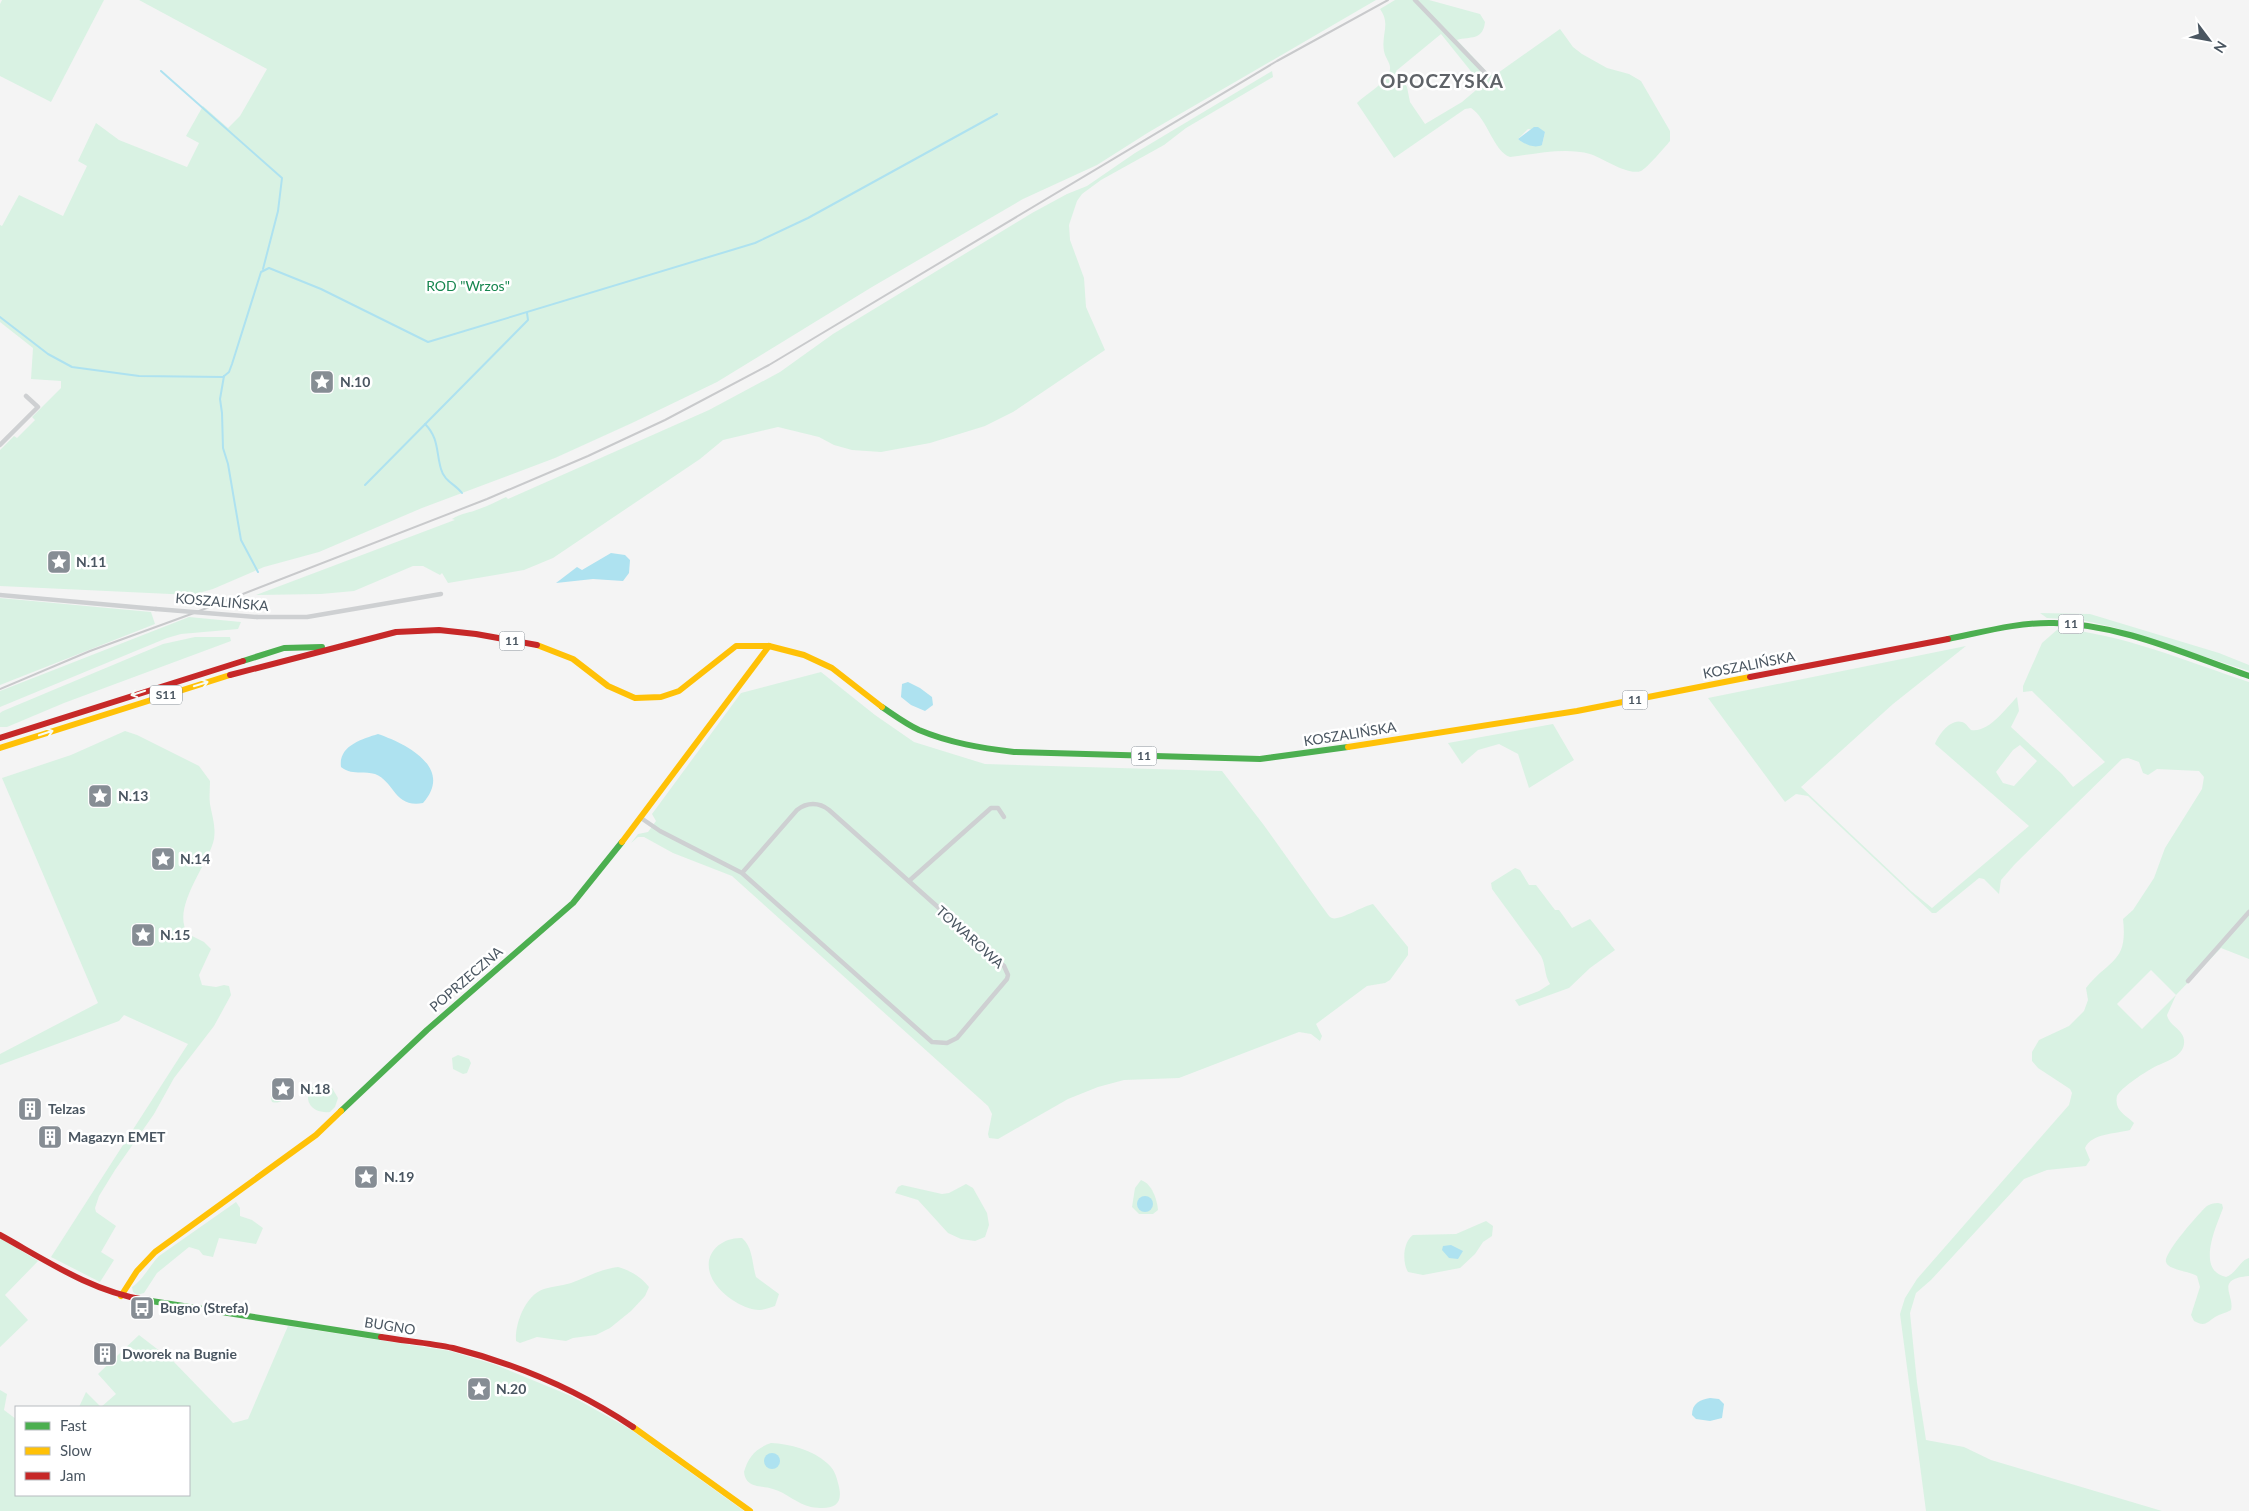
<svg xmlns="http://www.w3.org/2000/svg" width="2249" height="1511" font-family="Lato,sans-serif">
<rect width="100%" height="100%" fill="#f4f4f4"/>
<g fill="#d9f2e3" fill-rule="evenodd">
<path d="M 2,0 L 104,0 L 51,102 L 0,76 L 0,4 Z"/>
<path d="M 139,0 L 1376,0 L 1149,132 L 1097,165 L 1023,199 L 872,287 L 717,382 L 632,423 L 555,458 L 422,508 L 319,552 L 264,567 L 213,589 L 192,595 L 0,586 L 0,450 L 14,436 L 17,438 L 35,420 L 32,417 L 61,388 L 61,381 L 31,379 L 33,348 L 0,322 L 0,225 L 2,226 L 19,195 L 63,216 L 87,166 L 78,161 L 96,123 L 119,140 L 187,167 L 199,143 L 186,136 L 203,106 L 228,128 L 240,116 L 267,69 Z"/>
<path d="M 1395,0 L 1429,0 L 1480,14 L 1485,22 C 1483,41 1470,36 1457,40 L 1490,75 L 1495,75 L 1560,29 L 1573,47 L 1582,54 L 1607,68 L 1629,74 L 1641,81 L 1670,131 L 1670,141 C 1665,147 1647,168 1641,171 C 1628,176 1603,158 1590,154 C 1565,147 1535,154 1510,157 C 1494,152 1487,118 1471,108 L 1465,109 L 1394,158 L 1357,103 C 1366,94 1383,85 1389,73 C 1393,64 1385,59 1384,51 C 1381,33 1391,25 1380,9 ZM 1441,34 L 1482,85 L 1462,102 L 1425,124 L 1410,102 L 1407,87 L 1396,71 ZM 1528,129 L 1545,132 L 1542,145 C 1533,145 1525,145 1518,139 Z"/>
<path d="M 1272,71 L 1273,77 L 1186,128 L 1164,145 L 1101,180 L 1082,194 L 1077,201 L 1069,225 L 1070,240 L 1084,278 L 1086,307 L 1105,350 L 1013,412 L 985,426 L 930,443 L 881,452 L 852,450 L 834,445 L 819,437 L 778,427 L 723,440 L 700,459 L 553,558 L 524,570 L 448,583 L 442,573 L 440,575 L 423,566 L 413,566 L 354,591 L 321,594 L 256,595 L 452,521 L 455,520 L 452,519 C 461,513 470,513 479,509 C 488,506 497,501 506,497 L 508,499 L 709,410 L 780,372 L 833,334 L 1032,213 L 1067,194 L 1087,186 L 1135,153 Z"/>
<path d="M 0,598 L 151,612 L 155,624 L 0,685 Z"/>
<path d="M 2040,613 L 2090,614 L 2219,653 L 2249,665 L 2249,671 L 2113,627 L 2081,620 L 2047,618 Z"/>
<path d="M 189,617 L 241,622 L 238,629 L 181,634 L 167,638 L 0,707 L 0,691 Z"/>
<path d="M 2058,629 C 2118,632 2191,663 2249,682 L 2249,959 L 2221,948 L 2176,995 L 2167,1015 C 2169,1026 2183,1029 2184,1040 C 2186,1058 2162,1062 2151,1069 C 2142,1074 2121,1088 2117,1096 C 2114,1111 2125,1114 2134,1123 L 2130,1130 C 2115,1134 2092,1133 2085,1148 L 2090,1160 L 2086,1166 L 2047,1170 L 2024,1179 L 1931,1280 L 1916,1293 L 1910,1313 L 1917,1383 L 1926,1440 L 1964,1447 L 1991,1460 L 2162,1511 L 1926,1511 L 1900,1314 L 1905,1298 L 1917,1279 L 2069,1105 L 2072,1093 L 2070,1089 L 2038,1068 L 2032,1061 L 2032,1052 L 2039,1040 L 2069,1026 L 2084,1011 L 2088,1000 L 2086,988 C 2110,958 2128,963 2123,919 L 2133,910 L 2154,878 L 2165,848 L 2202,789 L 2204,777 L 2199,771 L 2157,769 L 2148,775 L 2143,773 L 2139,762 L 2128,758 L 2122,759 L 2015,864 L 2001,880 L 1999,894 L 1984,879 L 1979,878 L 1936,913 L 1932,913 L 1808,796 L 1796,794 L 1785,802 L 1708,698 L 1966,646 L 1893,704 L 1801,787 L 1911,891 L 1932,908 L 2029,826 L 1935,744 C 1938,735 1951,718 1962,722 C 1966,723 1968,727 1971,730 C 1989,733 2006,708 2017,697 L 2019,711 L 2011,727 L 2062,774 L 2073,787 L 2105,762 L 2037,696 L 2032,691 L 2023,692 L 2023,686 L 2042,643 ZM 2020,745 L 2037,761 L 2014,786 L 2003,783 L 1996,772 L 2013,750 ZM 2151,970 L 2176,995 L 2142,1029 L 2117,1004 Z"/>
<path d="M 195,637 L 230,637 L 231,641 L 64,703 L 7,727 L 0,727 L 0,713 L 3,711 L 163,644 Z"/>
<path d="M 821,672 L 875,715 L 914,742 L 985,764 L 1222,771 L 1263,824 L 1326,912 C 1328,914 1329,917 1332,918 C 1339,921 1363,906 1373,904 L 1408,947 L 1408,955 L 1390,980 L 1385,983 L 1367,986 L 1316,1024 L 1322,1036 L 1320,1041 L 1311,1034 L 1299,1032 L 1179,1078 L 1124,1080 L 1098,1087 L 1068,1099 L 998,1139 L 989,1138 L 988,1134 L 992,1114 L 988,1106 L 732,876 L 673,853 L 644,837 L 638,837 L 631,843 L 638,834 L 648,832 L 656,821 L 652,814 L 741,693 Z"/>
<path d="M 1553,724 L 1574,760 L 1529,788 L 1518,754 L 1499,744 L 1478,750 L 1462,764 L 1448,743 Z"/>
<path d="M 125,731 L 137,735 L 199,766 L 210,781 C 210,789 209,797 210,804 C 212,816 216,826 214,839 C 209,864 170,908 188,934 L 204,942 L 211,949 L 199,975 L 202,985 L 216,987 L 224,985 L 229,986 L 231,995 L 214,1026 L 174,1078 L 154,1114 L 115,1170 L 99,1196 L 95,1208 L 96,1212 L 116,1226 L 101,1252 L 114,1260 L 100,1282 L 51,1257 L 188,1044 L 124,1015 L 119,1021 L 0,1065 L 0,1054 L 98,1003 L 2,778 L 71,755 Z"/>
<path d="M 1515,868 L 1520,870 L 1529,885 L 1536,885 L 1555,910 L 1559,910 L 1572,928 L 1590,919 L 1615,950 L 1590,968 L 1569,988 L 1519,1006 L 1515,1000 L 1539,991 L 1550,984 C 1544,975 1546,965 1541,956 L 1492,889 L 1491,883 Z"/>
<path d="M 458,1055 L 469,1059 L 471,1063 L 467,1073 L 463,1074 L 453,1069 L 452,1058 Z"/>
<path d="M 285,1081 L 289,1083 C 292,1094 283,1105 272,1102 C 268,1093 276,1083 285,1081 Z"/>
<path d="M 322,1084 L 332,1088 L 338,1098 L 335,1107 L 330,1112 C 312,1114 301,1100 313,1085 Z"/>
<path d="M 367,1170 L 374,1171 L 374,1179 L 367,1186 L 359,1184 L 359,1178 Z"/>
<path d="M 1141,1180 C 1152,1184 1157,1199 1158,1210 L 1153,1214 L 1139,1214 L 1132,1207 L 1135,1188 Z"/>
<path d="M 966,1184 L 973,1188 L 987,1213 L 989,1225 L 985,1237 L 975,1241 L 961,1239 L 948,1233 L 918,1200 L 895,1193 L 898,1187 L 902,1185 L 942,1194 L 949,1193 Z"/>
<path d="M 236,1202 L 240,1208 L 240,1216 L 252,1220 L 263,1228 L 256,1244 L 219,1238 L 213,1257 L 203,1255 L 199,1250 L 189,1247 L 157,1273 L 144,1293 L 137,1295 L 133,1292 L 132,1287 C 143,1280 150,1265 159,1256 Z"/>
<path d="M 2218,1203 L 2222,1204 L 2223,1208 C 2217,1225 2195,1270 2226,1277 C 2237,1273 2239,1261 2249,1258 L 2249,1276 C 2214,1279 2235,1295 2231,1310 C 2226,1313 2220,1314 2215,1317 C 2206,1323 2205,1327 2194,1321 L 2191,1315 L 2200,1287 L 2197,1276 C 2189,1271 2168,1270 2166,1262 C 2163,1254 2199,1213 2207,1206 C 2210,1204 2214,1203 2218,1203 Z"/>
<path d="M 1486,1221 L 1493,1226 L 1492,1236 L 1483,1242 L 1475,1254 L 1460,1268 L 1423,1275 L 1408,1272 C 1402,1262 1403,1242 1413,1235 L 1456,1234 Z"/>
<path d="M 0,1238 L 38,1261 L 5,1295 L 28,1320 L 0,1347 Z"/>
<path d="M 742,1238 C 753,1247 752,1264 756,1277 L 779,1294 L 775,1306 C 771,1307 765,1310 760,1310 C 742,1310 717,1292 711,1276 C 702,1254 721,1237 742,1238 Z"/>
<path d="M 618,1267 C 631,1271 640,1276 649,1287 L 645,1296 L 631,1311 L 610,1328 L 596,1335 L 573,1338 L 566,1341 L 537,1337 L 520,1343 L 516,1341 C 515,1322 526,1295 544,1289 C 553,1286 562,1286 571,1283 C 587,1277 601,1269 618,1267 Z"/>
<path d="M 288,1326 L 450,1351 L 496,1365 L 571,1396 L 630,1429 L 744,1511 L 0,1511 L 0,1390 L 7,1394 L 4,1410 L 16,1419 L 16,1495 L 189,1495 L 189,1407 L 79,1407 L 86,1392 L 101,1407 L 116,1394 L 98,1374 L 139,1335 L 174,1362 L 233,1423 L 248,1419 Z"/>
<path d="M 771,1443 C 790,1444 813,1450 827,1463 C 834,1469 836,1475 838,1483 C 845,1507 832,1510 811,1507 C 797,1504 787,1493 773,1489 C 761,1485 746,1489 744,1472 C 748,1457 756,1448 771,1443 Z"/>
</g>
<g fill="#aee2f0">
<path d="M 1534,127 L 1538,127 L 1545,132 L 1542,145 C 1534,149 1524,144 1518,139 Z"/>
<path d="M 611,553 L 625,555 L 630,560 L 629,573 L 623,581 L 593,579 L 556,583 L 577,567 L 582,570 Z"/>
<path d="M 908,682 L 920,688 L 932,697 L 933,705 L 925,711 L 911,705 L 901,697 L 902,684 Z"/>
<path d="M 378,734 C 407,744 454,768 423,803 C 394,808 395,782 375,774 C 362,770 352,776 341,767 C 338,746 362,739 378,734 Z"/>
<circle cx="1145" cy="1204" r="8"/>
<path d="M 1451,1245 L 1463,1251 L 1458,1259 L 1449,1258 L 1442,1250 L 1443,1246 Z"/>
<path d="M 1710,1398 L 1719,1399 L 1724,1404 L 1722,1418 L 1710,1421 L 1696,1419 L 1692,1415 C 1692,1403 1700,1400 1710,1398 Z"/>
<circle cx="772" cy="1461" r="8"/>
</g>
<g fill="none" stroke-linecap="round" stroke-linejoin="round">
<g stroke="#aee2f0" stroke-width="2">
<path d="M 161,71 L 282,178 L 278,211 L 263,269"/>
<path d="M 0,317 L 48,354 L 72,367 L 139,376 L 223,377 L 229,372 L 232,364 L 261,272 L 269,268 L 321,289 L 428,342 L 755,243 L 808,218 L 997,114"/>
<path d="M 224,376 L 220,399 L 222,413 L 223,448 L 228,464 L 241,540 L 258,572"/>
<path d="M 425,424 C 439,438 436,452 441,469 C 444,481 455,484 462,493"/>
<path d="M 365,485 L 528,320 L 527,313"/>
</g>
<g stroke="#ced0d2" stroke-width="4.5">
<path d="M 1415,0 L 1488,76"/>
<path d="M 0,445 L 38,407 L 26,396"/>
<path d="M 0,595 L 156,609"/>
<path d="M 257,617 L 307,617 L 441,594"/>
<path d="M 641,818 L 660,831 L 742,873 L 932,1042 L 947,1043 L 957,1038 L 1007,979 L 1008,975 L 1004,966 L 829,810 C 819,802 807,802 797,810 L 742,873"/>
<path d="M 909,881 L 991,808 L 998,808 L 1004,817"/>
<path d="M 2188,981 L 2249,912"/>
</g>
<g stroke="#4caf50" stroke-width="6">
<path d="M 1948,639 C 1983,632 2018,622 2054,623 C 2121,624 2187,655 2249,676"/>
<path d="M 243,661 L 284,648 L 322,647"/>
<path d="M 882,707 C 894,715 906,724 919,730 C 950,743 981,748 1014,752 L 1260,759 L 1348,747"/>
<path d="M 341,1111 L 427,1030 L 573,903 L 622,842"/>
<path d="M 145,1300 L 381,1337"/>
</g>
<g stroke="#ffc107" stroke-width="6">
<path d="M 537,645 L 573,659 L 608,686 L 635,698 L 661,697 L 679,691 L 736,646 L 769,646 L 804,655 L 832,668 L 882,707"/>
<path d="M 1348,747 L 1577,711 L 1750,677"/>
<path d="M 0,748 L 230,675"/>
<path d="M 622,842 L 769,646"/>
<path d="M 121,1296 L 137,1271 L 155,1252 L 316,1135 L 341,1111"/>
<path d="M 633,1427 L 750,1511"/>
</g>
<g stroke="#c62828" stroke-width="6">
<path d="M 230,675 L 396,632 L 439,630 L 476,634 L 537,645"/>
<path d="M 1750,677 L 1948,639"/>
<path d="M 0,738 L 243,661"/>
<path d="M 0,1235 C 47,1261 91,1291 145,1300"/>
<path d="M 381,1337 C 405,1341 430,1343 453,1348 C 516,1364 579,1391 633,1427"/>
</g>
<path stroke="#c9cacc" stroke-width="2" d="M 0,689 L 90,651 L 194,613 L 487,499 L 588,456 L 665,420 L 769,365 L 1277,61 L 1388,0"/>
<path stroke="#ced0d2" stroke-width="4.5" d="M 156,609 L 257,617"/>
</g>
<defs><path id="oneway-shaft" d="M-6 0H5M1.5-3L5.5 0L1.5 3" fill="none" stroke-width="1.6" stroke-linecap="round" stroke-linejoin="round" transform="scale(1.25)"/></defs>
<g stroke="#f6fbf6">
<use href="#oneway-shaft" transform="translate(201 684) rotate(-17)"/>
<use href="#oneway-shaft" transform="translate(138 693) rotate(162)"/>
<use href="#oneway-shaft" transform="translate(46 733) rotate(-18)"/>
</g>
<defs>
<symbol id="sight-square" viewBox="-11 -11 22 22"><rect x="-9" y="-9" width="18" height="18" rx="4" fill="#868d94" stroke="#fff"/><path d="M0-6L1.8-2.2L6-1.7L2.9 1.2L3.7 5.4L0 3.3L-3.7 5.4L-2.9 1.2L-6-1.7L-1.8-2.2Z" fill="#fff"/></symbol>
<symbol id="building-square" viewBox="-11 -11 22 22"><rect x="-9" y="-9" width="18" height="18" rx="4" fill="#868d94" stroke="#fff"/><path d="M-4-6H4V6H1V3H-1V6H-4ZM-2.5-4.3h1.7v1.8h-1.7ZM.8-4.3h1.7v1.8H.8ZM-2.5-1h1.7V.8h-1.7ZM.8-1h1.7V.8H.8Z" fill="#fff"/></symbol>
<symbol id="bus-square" viewBox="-11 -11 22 22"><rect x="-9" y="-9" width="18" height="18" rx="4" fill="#868d94" stroke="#fff"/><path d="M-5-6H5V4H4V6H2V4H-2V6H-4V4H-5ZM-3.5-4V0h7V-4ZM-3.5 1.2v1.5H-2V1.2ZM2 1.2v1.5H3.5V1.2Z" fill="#fff"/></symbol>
</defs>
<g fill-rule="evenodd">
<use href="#sight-square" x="308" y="368" width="28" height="28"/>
<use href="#sight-square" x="45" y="548" width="28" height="28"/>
<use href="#sight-square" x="86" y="782" width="28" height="28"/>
<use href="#sight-square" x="149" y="845" width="28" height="28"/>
<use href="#sight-square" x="129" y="921" width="28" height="28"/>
<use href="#sight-square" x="269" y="1075" width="28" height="28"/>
<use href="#building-square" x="16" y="1095" width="28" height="28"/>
<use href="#building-square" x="36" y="1123" width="28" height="28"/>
<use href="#sight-square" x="352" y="1163" width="28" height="28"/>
<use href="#bus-square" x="128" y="1294" width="28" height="28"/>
<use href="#building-square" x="91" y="1340" width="28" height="28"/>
<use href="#sight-square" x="465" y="1375" width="28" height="28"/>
</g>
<g text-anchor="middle" stroke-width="5" stroke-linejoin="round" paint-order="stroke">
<g fill="#fff" stroke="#808990" stroke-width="1">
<rect x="2058.5" y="614.5" width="25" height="19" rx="4"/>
<rect x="499.5" y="631.5" width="25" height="19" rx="4"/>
<rect x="150" y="685.5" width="32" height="19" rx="4"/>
<rect x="1622.5" y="690.5" width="25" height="19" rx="4"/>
<rect x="1131.5" y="746.5" width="25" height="19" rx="4"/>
</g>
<g font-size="12" font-weight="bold" fill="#4a5661">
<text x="2071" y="628">11</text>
<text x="512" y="645">11</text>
<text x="166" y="699">S11</text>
<text x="1635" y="704">11</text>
<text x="1144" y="760">11</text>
</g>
<g font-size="14" fill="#17864f" stroke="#fff">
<text x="468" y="291">ROD "Wrzos"</text>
</g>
<g font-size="14" font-weight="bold" fill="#4a5661" stroke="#fff" text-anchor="start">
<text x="340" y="387">N.10</text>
<text x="76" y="567">N.11</text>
<text x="118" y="801">N.13</text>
<text x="180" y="864">N.14</text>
<text x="160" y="940">N.15</text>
<text x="300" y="1094">N.18</text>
<text x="48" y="1114">Telzas</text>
<text x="68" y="1142">Magazyn EMET</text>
<text x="384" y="1182">N.19</text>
<text x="160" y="1313">Bugno (Strefa)</text>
<text x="122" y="1359">Dworek na Bugnie</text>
<text x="496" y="1394">N.20</text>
</g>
<g font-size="14" fill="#4a5661" stroke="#fff">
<text transform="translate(222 602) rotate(5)" y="5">KOSZALIŃSKA</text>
<text transform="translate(1749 665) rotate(-11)" y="5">KOSZALIŃSKA</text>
<text transform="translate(1350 734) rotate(-9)" y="5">KOSZALIŃSKA</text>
<text transform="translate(970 937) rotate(42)" y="5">TOWAROWA</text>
<text transform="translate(466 979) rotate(-41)" y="5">POPRZECZNA</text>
<text transform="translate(390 1326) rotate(9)" y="5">BUGNO</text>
</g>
<g font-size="19" font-weight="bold" letter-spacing="1" fill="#5f6368" stroke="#fff">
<text x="1442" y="88">OPOCZYSKA</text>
</g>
</g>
<rect x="15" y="1406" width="175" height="90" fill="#ffffff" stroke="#b7bbc0"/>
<rect x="25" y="1422" width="25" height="8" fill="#4caf50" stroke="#b7bbc0"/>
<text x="60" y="1431" font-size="15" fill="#4a5661">Fast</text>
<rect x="25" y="1447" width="25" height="8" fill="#ffc107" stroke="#b7bbc0"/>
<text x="60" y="1456" font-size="15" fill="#4a5661">Slow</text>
<rect x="25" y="1472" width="25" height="8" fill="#c62828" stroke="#b7bbc0"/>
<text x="60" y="1481" font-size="15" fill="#4a5661">Jam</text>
<g transform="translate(2209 40) rotate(122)" stroke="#ffffff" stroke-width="4" paint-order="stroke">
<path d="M0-4L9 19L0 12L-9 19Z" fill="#4a5661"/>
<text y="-8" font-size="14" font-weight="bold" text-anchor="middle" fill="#4a5661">N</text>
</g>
</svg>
